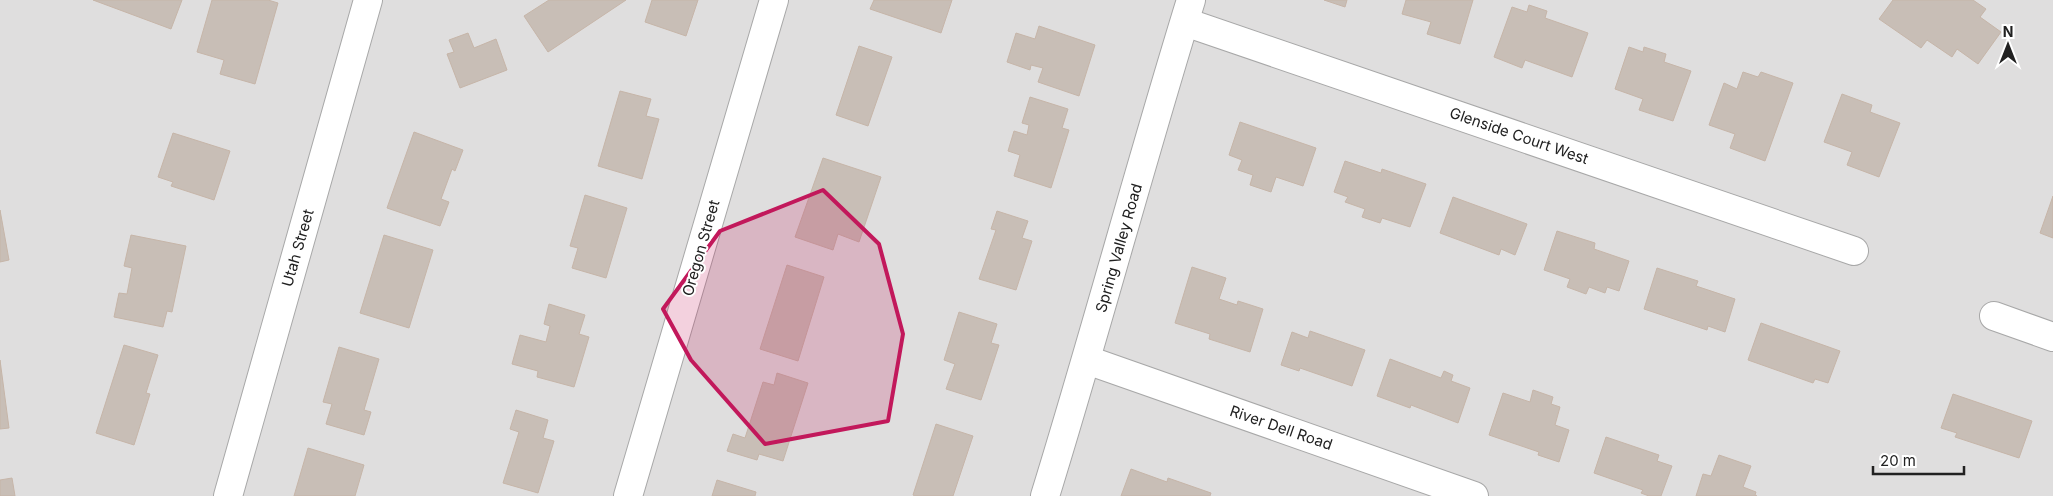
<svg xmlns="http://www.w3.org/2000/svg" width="2053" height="496" font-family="Inter,sans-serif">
<rect width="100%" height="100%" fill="#f2efe7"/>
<rect fill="#dfdede" x="0" y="0" width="2053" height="496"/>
<g fill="#c8beb6" stroke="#c6b5a8">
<path d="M 93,0 L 182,0 L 171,29 Z"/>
<path d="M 212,0 L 268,0 L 278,3 L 255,84 L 220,74 L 224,60 L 197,52 Z"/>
<path d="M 549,0 L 626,0 L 548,52 L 524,16 Z"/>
<path d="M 652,0 L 698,0 L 686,36 L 645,22 Z"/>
<path d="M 874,0 L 952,0 L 941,33 L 870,9 Z"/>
<path d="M 1324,0 L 1347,0 L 1345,7 Z"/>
<path d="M 1406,0 L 1473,0 L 1460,44 L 1427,34 L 1431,22 L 1402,14 Z"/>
<path d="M 1893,0 L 1973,0 L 1986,9 L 1980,17 L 2001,32 L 1978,64 L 1957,49 L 1952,57 L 1927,40 L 1921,48 L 1879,19 Z"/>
<path d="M 1529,5 L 1547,11 L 1545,18 L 1588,33 L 1572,77 L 1525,60 L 1522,68 L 1494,57 L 1512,7 L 1527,12 Z"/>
<path d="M 1039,26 L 1095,45 L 1079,96 L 1038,82 L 1043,68 L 1031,65 L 1030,70 L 1007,62 L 1016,33 L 1035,39 Z"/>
<path d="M 468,33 L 474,48 L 496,39 L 507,70 L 460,88 L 447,54 L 454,52 L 449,40 Z"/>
<path d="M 859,46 L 892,57 L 868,126 L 836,115 Z"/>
<path d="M 1629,47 L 1643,52 L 1644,47 L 1666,54 L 1664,62 L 1691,71 L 1673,121 L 1639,110 L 1643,99 L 1615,89 Z"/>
<path d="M 1743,72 L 1758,77 L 1761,72 L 1793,83 L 1765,161 L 1730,148 L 1735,134 L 1709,125 L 1724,83 L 1737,89 Z"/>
<path d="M 620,91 L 651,99 L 646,116 L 659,119 L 642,179 L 598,166 Z"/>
<path d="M 1842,94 L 1872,105 L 1870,112 L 1900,123 L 1879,177 L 1847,165 L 1852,152 L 1824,142 Z"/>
<path d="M 1030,97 L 1068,109 L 1062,128 L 1069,130 L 1051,188 L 1014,176 L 1020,155 L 1008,151 L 1014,131 L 1027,135 L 1029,125 L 1022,123 Z"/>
<path d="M 1240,122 L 1316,148 L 1303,186 L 1276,177 L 1271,192 L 1250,185 L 1253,175 L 1238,170 L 1242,160 L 1229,155 Z"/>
<path d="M 414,132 L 463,150 L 455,171 L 452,169 L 441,199 L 449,202 L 440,226 L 387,208 Z"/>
<path d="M 173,133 L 230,151 L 214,200 L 171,186 L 173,182 L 158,177 Z"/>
<path d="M 823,158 L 881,177 L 859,242 L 838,234 L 833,250 L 795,237 Z"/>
<path d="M 1345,161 L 1381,173 L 1382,169 L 1426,184 L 1410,227 L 1382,218 L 1380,223 L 1362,217 L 1365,209 L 1345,202 L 1348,197 L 1334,192 Z"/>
<path d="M 585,195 L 627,208 L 606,278 L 572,268 L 578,248 L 570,246 Z"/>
<path d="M 2053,196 L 2053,238 L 2040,233 Z"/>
<path d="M 1453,197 L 1527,224 L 1515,255 L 1501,249 L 1499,255 L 1440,233 Z"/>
<path d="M 0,210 L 9,260 L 0,262 Z"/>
<path d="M 997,211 L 1028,221 L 1022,238 L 1032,241 L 1016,290 L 979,279 L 996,230 L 991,229 Z"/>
<path d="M 1557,231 L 1595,243 L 1594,249 L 1629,261 L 1619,291 L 1607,287 L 1605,293 L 1589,287 L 1586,294 L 1567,287 L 1570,279 L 1544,270 Z"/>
<path d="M 131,235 L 186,246 L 172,312 L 167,311 L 163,327 L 114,317 L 119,293 L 127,294 L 132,268 L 124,266 Z"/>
<path d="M 384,235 L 433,250 L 409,328 L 360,313 Z"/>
<path d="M 787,265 L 824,277 L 798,361 L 760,349 Z"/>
<path d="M 1192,267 L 1226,278 L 1219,299 L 1237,305 L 1238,301 L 1263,309 L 1250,352 L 1209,339 L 1210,334 L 1175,323 Z"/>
<path d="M 1657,268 L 1698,281 L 1696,286 L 1735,299 L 1725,332 L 1708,326 L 1707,330 L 1644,309 Z"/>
<path d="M 549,304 L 585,315 L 579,334 L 589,337 L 574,387 L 537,377 L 538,371 L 512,364 L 520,335 L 546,342 L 550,326 L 544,324 Z"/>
<path d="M 959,312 L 997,324 L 991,343 L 999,345 L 981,400 L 946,389 L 955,364 L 944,360 Z"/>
<path d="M 1761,323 L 1840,351 L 1828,383 L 1815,379 L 1813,383 L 1748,360 Z"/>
<path d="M 1310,331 L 1365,350 L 1352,386 L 1300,368 L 1299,371 L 1281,365 L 1292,332 L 1308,338 Z"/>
<path d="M 124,345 L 158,355 L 146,393 L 150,394 L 134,445 L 96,433 Z"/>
<path d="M 339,347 L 379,359 L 364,410 L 371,412 L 364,435 L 326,424 L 332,404 L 323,402 Z"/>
<path d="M 1390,359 L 1441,378 L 1444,371 L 1453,375 L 1451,381 L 1470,388 L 1458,423 L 1411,405 L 1410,408 L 1377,396 Z"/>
<path d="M 0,360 L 9,428 L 0,429 Z"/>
<path d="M 777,373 L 808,383 L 783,461 L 759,454 L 757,460 L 727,451 L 733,434 L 745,438 L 763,382 L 774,385 Z"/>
<path d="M 1533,390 L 1553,397 L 1551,404 L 1560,407 L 1555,425 L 1569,430 L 1559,462 L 1538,455 L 1539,452 L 1489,435 L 1503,393 L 1530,402 Z"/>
<path d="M 1953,394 L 2032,421 L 2019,458 L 1955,437 L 1957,433 L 1941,428 Z"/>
<path d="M 516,410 L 548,420 L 543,438 L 554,441 L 538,493 L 503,483 L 519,432 L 510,429 Z"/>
<path d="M 936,424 L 973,436 L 953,496 L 915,496 L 913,495 Z"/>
<path d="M 1606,437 L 1659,455 L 1657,461 L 1672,466 L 1661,496 L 1649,496 L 1641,493 L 1643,490 L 1594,473 Z"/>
<path d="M 308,448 L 364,465 L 355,496 L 294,496 Z"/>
<path d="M 1719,455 L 1751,466 L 1743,487 L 1756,492 L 1755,495 L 1757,496 L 1696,496 L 1703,474 L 1711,476 Z"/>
<path d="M 1131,469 L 1167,482 L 1168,478 L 1211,493 L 1210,496 L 1121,496 Z"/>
<path d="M 12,478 L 15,496 L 0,496 L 0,480 Z"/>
<path d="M 717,480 L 756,492 L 755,496 L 712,496 Z"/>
</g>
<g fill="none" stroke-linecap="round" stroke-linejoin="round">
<defs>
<g id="minor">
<path d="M 1185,22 L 1854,251"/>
<path d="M 1994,316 L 2053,337"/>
<path d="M 1087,360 L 1474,496"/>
<path d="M 228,496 L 368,0"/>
<path d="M 628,496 L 774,0"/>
<path d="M 1045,496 C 1096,331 1140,165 1191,0"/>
</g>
</defs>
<use href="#minor" stroke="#a8a8a8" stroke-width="30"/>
<use href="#minor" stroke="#fff" stroke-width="28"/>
</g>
<path fill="#c2185b" fill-opacity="0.2" stroke="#c2185b" stroke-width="4" stroke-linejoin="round" d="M 823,190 L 879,244 L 903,334 L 888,421 L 765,444 L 691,360 L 663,309 L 720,231 Z"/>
<g text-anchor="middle" stroke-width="4" stroke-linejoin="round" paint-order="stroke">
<g font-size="15" fill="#212121" stroke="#fff">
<text transform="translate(1519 136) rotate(19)" y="5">Glenside Court West</text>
<text transform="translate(298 248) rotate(-74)" y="5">Utah Street</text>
<text transform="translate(701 248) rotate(-74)" y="5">Oregon Street</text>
<text transform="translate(1119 248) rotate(-74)" y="5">Spring Valley Road</text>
<text transform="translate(1281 428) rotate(19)" y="5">River Dell Road</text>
</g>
</g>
<g transform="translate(2008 45)" stroke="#ffffff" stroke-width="4" paint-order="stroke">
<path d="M0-4L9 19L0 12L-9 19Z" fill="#212121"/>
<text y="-8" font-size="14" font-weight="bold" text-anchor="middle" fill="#212121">N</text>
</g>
<path d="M1873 466v8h91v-8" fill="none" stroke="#212121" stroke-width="2.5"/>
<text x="1880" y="466" font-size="15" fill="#212121" stroke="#ffffff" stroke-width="4" paint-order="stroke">20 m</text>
</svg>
